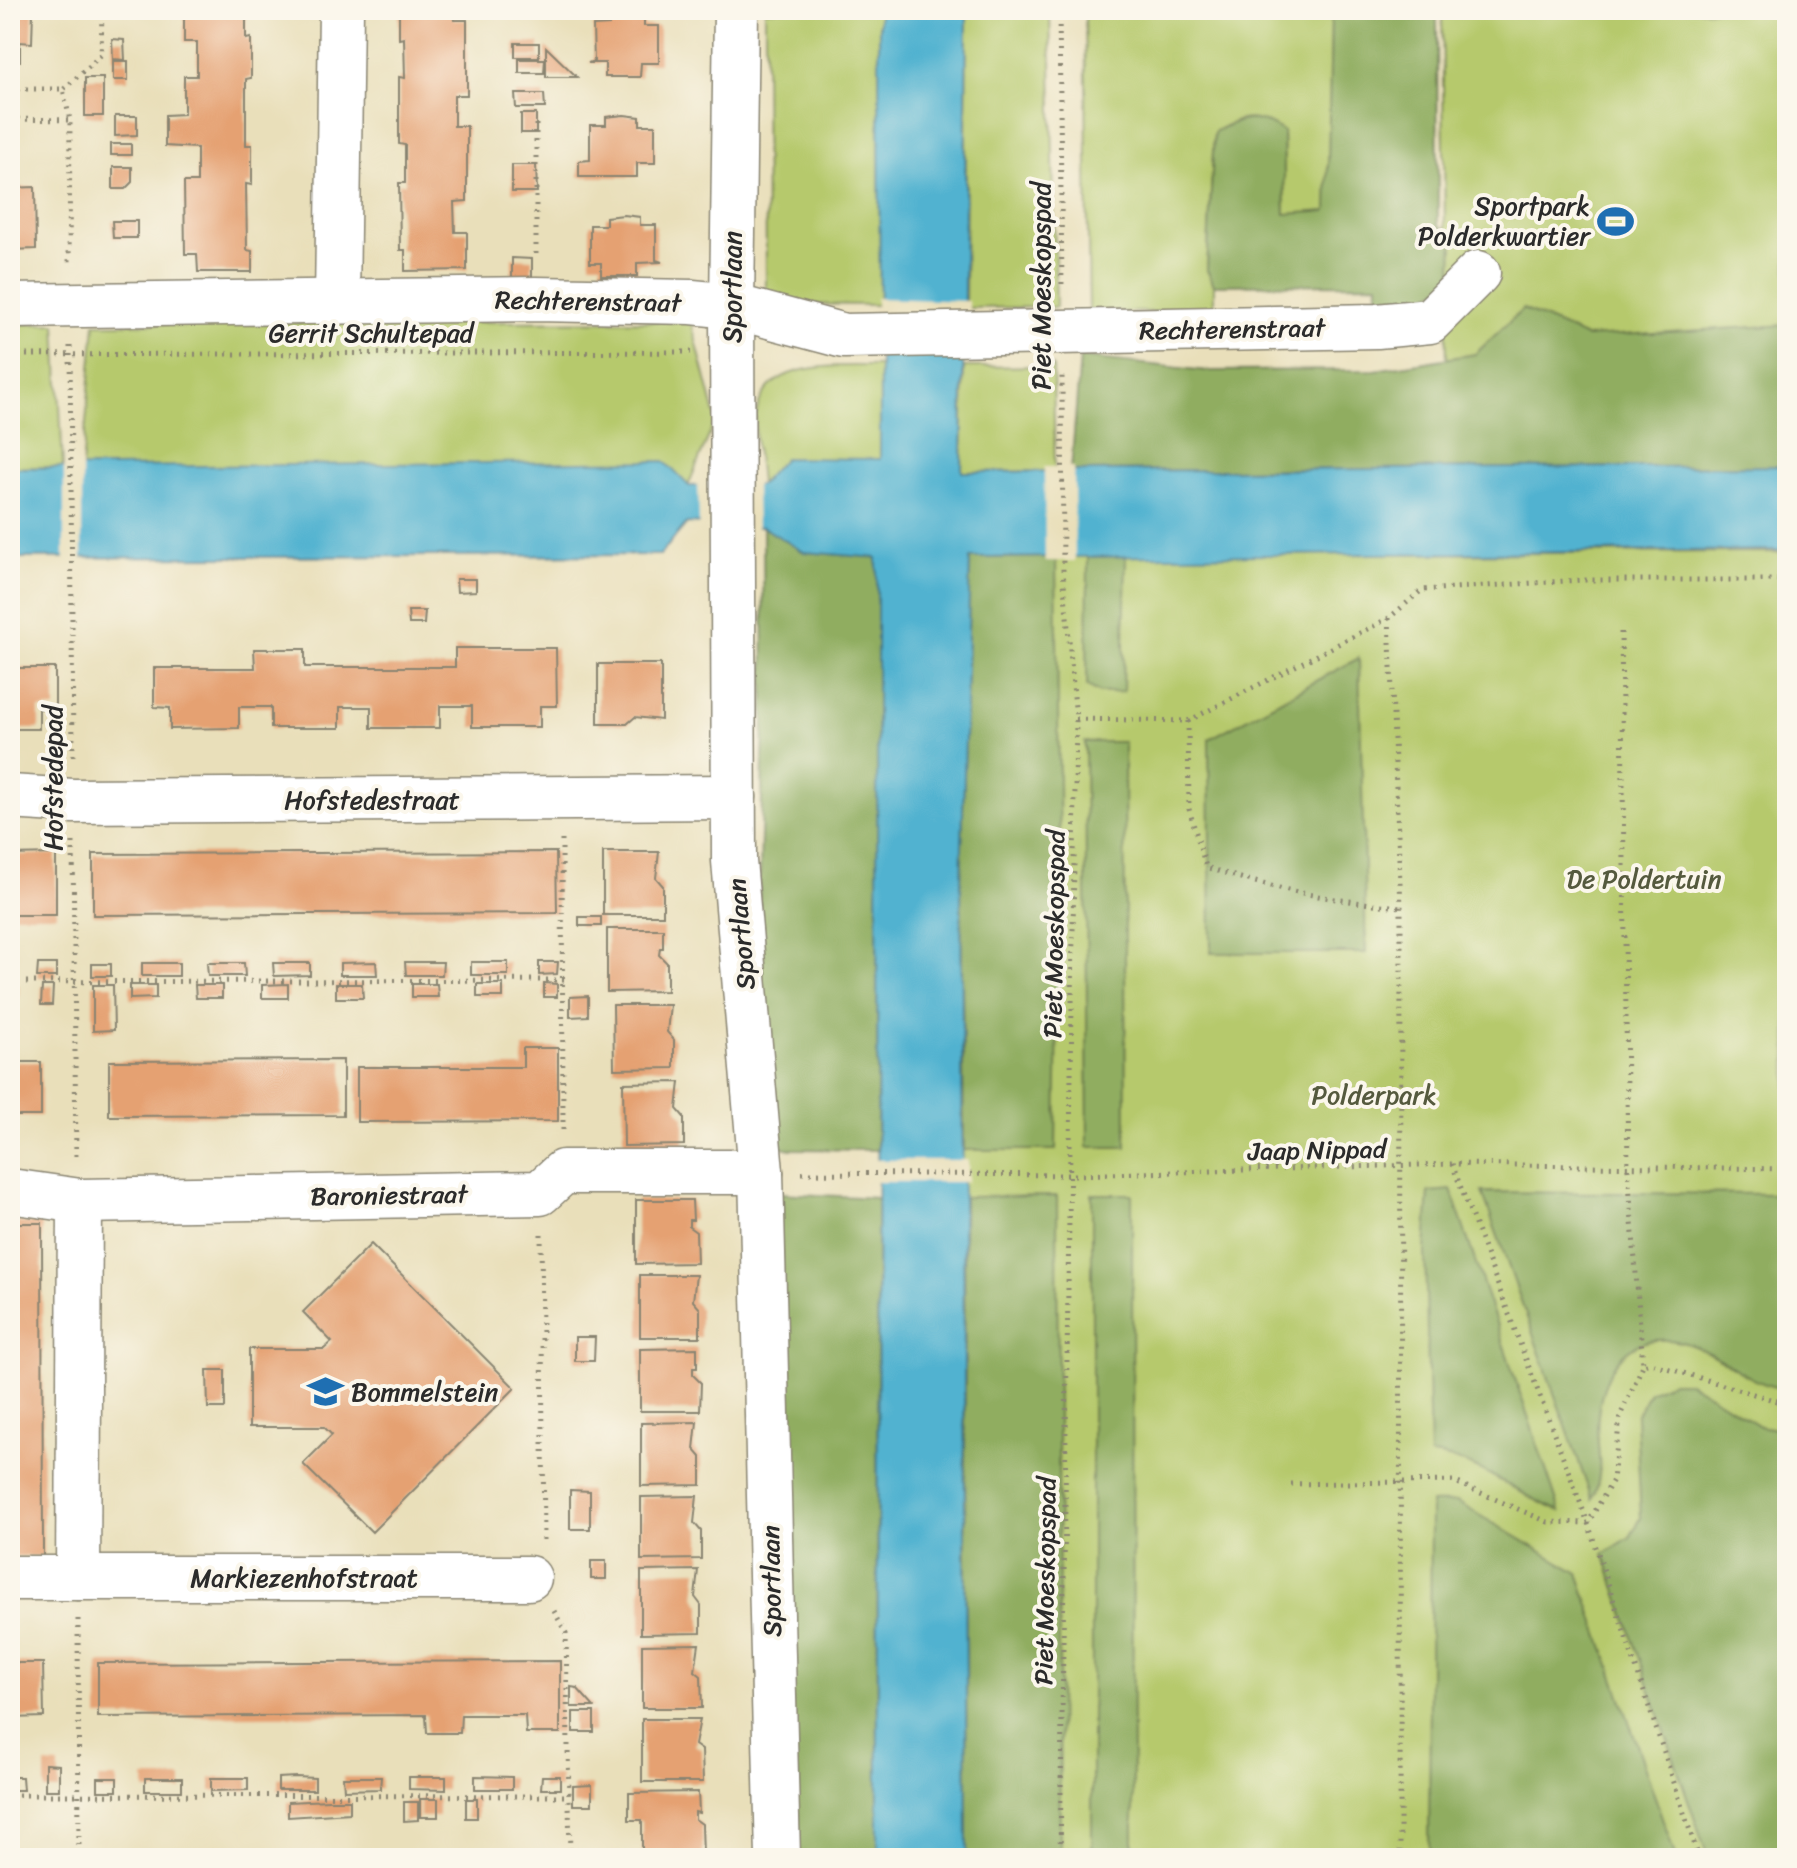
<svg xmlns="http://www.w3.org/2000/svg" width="1797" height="1868" font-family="Sriracha,sans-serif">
<rect width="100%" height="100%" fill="#fbf7ec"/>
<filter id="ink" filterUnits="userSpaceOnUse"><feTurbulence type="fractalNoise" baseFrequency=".0125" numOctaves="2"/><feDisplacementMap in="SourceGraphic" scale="16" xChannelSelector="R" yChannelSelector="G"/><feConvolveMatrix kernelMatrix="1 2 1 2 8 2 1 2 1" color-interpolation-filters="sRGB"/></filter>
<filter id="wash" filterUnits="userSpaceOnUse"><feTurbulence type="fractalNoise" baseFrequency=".006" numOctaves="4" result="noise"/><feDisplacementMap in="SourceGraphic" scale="32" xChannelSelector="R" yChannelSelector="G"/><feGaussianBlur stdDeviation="1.8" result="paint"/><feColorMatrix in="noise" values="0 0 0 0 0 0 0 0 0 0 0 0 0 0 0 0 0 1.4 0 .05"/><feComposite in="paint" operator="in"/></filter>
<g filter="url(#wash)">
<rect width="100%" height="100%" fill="#e9dfba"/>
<g fill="#b6c96c" stroke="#707a4c" stroke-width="2">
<path d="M 765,10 L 879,10 L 880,305 L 766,304 Z"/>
<path d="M 967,10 L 1050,10 L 1056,307 L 965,308 Z"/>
<path d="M 1085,10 L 1349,10 L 1331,18 L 1328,211 L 1285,215 L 1283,132 C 1252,115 1244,115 1214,132 L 1207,270 L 1214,285 L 1214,312 L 1089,312 Z"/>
<path d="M 1442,10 L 1787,10 L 1787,432 L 1448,440 Z"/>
<path d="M 691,321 L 716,419 L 688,486 L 82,467 L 95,324 Z"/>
<path d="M 10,324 L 56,324 L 63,467 L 10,468 Z"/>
<path d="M 881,366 L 880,459 L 784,459 L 760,485 C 759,463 752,432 757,410 C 769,358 841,367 881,366 Z"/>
<path d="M 1053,366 L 1055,471 L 962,472 L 964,367 Z"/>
<path d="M 1787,552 L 1787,1858 L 967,1858 L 955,556 Z"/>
</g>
<g fill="#90ad60" stroke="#5e6c46" stroke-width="2">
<path d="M 1349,10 L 1437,10 L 1438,224 L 1453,240 L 1452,277 L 1419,305 L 1377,311 L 1378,284 L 1214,285 L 1207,270 L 1214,132 C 1240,118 1257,114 1283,131 L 1285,214 L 1327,211 L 1331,18 Z"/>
<path d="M 1523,309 L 1586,337 L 1787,325 L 1787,466 L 1071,471 L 1080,357 L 1208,371 L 1375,370 L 1475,354 Z"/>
<path d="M 763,527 L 804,552 L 878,557 L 877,1150 L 791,1149 L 753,1141 L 764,719 Z"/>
<path d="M 1126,556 L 1123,692 L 1100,693 L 1087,686 L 1088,557 Z"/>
<path d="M 1056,557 L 1060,861 L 1056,1150 L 964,1150 L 961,884 L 970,558 Z"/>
<path d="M 1359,658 L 1366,953 L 1211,953 L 1209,739 Z"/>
<path d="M 1085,742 L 1124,742 L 1126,1147 L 1088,1147 Z"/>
<path d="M 1451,1190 L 1560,1511 C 1513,1494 1481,1459 1430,1455 L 1425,1249 L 1429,1192 Z"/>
<path d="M 759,1192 L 877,1198 L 878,1858 L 785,1858 Z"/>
<path d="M 1482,1192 L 1787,1194 L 1787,1389 C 1746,1385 1719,1351 1681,1342 C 1628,1330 1604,1367 1598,1415 C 1594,1446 1607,1469 1592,1499 Z"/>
<path d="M 1092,1194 L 1132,1194 L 1133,1858 L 1092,1858 Z"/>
<path d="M 1057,1196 L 1060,1858 L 967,1858 L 964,1197 Z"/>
<path d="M 1671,1382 L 1689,1382 L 1760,1426 L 1787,1431 L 1787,1858 L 1708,1858 L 1604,1554 L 1630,1537 L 1641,1518 L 1636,1416 L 1649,1392 Z"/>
<path d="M 1457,1502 L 1578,1573 L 1676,1858 L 1429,1858 L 1431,1503 Z"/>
</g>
<path fill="#51b2d0" stroke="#3e6e7e" stroke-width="2" d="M 879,10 L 967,10 L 962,472 L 1787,466 L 1787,550 L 970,558 L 961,884 L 967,1858 L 878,1858 L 877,558 L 804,552 L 763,527 L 687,523 L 660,555 L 10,558 L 10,468 L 664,461 L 689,486 L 760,485 L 784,458 L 880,459 Z"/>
<g fill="#e9dfba">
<path d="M 876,298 L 969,301 L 968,355 L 877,356 Z"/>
<rect x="64" y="463" width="18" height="98"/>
<path d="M 1044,467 L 1074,467 L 1075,561 L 1045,561 Z"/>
<path d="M 756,481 L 757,530 L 699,527 L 698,482 Z"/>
<rect x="873" y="1160" width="95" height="22"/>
</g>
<g id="blocks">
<g fill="#e5a172">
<path d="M 10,10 L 33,10 L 32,43 L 20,42 L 20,61 L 10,61 Z"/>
<path d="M 184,10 L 246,10 L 246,39 L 251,38 L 251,78 L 246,79 L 246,145 L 252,145 L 252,185 L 246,184 L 247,250 L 252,251 L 252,272 L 198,272 L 197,254 L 185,254 L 184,182 L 197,182 L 197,148 L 165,146 L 165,115 L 184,114 L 184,76 L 197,76 L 197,42 L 184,42 Z"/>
<path d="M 399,10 L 453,10 L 454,20 L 467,20 L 467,95 L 454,95 L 454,126 L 467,126 L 467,201 L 454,202 L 455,232 L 467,232 L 467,270 L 405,271 L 405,250 L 400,250 L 399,183 L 405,183 L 405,145 L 399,144 L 399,77 L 405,78 L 404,38 L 399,39 Z"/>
<path d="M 628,16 L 644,18 L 644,26 L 659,26 L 659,63 L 641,63 L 640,77 L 605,77 L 605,63 L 588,63 L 594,61 L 593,26 L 609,25 L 609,17 Z"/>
<path d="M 112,39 L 124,40 L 125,60 L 113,59 Z"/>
<rect x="515" y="43" width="24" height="14"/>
<path d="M 546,47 L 577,77 L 546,77 Z"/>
<path d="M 519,59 L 545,59 L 544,73 L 519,73 Z"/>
<rect x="113" y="61" width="15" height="19"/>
<rect x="85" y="78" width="18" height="38"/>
<path d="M 515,94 L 544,94 L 545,108 L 516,108 Z"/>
<rect x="521" y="114" width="15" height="19"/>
<path d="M 624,115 L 640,117 L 640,125 L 655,125 L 655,163 L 637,163 L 637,177 L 579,177 L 579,161 L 590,160 L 590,125 L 606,125 L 606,117 Z"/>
<path d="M 115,116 L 137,116 L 137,135 L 115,136 Z"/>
<rect x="111" y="144" width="20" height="11"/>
<path d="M 512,165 L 536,165 L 537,192 L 512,192 Z"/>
<path d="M 113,167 L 132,167 L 132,182 L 125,189 L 113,189 Z"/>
<path d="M 35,187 L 36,249 L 10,250 L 10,188 Z"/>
<path d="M 624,215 L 640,217 L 640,225 L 656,225 L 656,260 L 662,262 L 637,263 L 637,276 L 601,276 L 601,263 L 590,263 L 590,225 L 606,225 L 606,217 Z"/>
<path d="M 112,221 L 137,221 L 137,238 L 113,238 Z"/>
<path d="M 512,258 L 532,259 L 532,279 L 512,278 Z"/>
<path d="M 456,579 L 476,579 L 476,591 L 457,592 Z"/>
<path d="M 408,611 L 425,611 L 424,624 L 409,624 Z"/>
<path d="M 455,648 L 556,648 L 557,706 L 540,706 L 540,727 L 472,727 L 472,706 L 440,706 L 440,728 L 371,728 L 371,707 L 340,707 L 340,728 L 271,728 L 271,707 L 239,707 L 239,728 L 170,729 L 170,708 L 154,707 L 154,668 L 255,668 L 254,649 L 305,649 L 305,667 L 455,667 Z"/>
<path d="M 598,664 L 661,664 L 661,720 L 635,717 L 627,724 L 598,724 Z"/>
<path d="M 10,668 L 55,668 L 55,708 L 39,709 L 39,729 L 10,729 Z"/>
<path d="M 556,852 L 557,913 L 93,915 L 93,854 Z"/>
<path d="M 603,852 L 659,852 L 656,878 L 663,886 L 663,915 L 603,915 Z"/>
<path d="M 56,854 L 56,915 L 10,915 L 10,855 Z"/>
<rect x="579" y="917" width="22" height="9"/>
<path d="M 607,929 L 663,929 L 663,948 L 660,948 L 659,955 L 667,963 L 667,991 L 607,992 Z"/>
<path d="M 376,962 L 377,975 L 340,975 L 340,963 Z"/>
<path d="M 405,962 L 443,962 L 442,975 L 406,975 Z"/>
<rect x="471" y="962" width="37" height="13"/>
<path d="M 539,962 L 558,962 L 557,974 L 539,975 Z"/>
<rect x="142" y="963" width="37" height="13"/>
<path d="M 207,963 L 244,963 L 245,976 L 208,976 Z"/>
<path d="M 273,963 L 310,963 L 310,975 L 274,976 Z"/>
<path d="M 38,964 L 56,964 L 56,977 L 37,977 Z"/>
<rect x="92" y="964" width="19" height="12"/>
<path d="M 544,983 L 557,984 L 557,997 L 544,997 Z"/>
<path d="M 288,984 L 288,998 L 262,998 L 262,985 Z"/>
<path d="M 336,984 L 362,984 L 363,998 L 336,998 Z"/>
<path d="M 412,984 L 437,984 L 438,997 L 412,997 Z"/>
<rect x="477" y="984" width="26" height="13"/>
<rect x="10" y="985" width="9" height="14"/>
<path d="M 93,985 L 113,985 L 114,1030 L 93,1031 Z"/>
<path d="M 130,985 L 156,985 L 156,998 L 130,999 Z"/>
<path d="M 195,985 L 222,985 L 222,998 L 196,998 Z"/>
<path d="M 42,986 L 53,986 L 52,1005 L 41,1005 Z"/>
<path d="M 588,996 L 588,1016 L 570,1017 L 570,997 Z"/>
<path d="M 613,1005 L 670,1005 L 667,1032 L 674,1040 L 674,1068 L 614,1069 Z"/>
<path d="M 523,1048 L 558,1048 L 558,1121 L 357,1122 L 357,1067 L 523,1067 Z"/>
<path d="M 343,1060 L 343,1115 L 109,1116 L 109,1061 Z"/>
<rect x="10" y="1062" width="31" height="54"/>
<path d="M 680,1082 L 677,1109 L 684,1117 L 684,1145 L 624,1146 L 623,1083 Z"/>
<path d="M 636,1200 L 692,1200 L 693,1220 L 689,1220 L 689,1227 L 696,1232 L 697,1263 L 636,1264 Z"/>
<path d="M 10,1223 L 42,1223 L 43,1556 L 10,1556 Z"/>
<path d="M 371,1244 L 515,1388 L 372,1532 L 303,1464 L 332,1435 L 324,1427 L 249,1427 L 249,1349 L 324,1349 L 332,1342 L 303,1312 Z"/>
<path d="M 640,1275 L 696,1275 L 693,1301 L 700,1309 L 700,1337 L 640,1337 Z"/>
<path d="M 575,1337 L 595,1337 L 594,1361 L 575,1361 Z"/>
<path d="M 697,1348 L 697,1368 L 693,1368 L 693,1375 L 701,1383 L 700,1411 L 640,1411 L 640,1349 Z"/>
<path d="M 207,1370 L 225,1370 L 225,1408 L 208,1408 Z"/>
<path d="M 697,1422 L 694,1449 L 701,1457 L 701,1485 L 641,1486 L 641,1423 Z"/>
<path d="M 570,1490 L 590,1491 L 590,1529 L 570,1529 Z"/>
<path d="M 697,1496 L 694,1523 L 701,1531 L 701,1559 L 641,1560 L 641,1497 Z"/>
<rect x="591" y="1561" width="15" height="18"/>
<path d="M 698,1570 L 695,1597 L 701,1605 L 701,1633 L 641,1634 L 641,1571 Z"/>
<path d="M 699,1644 L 695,1671 L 701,1676 L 702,1708 L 642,1708 L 642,1645 Z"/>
<path d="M 560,1661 L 560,1733 L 526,1733 L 525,1715 L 461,1715 L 460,1733 L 427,1733 L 426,1715 L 98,1717 L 98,1663 Z"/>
<path d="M 10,1663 L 43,1663 L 44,1717 L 10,1718 Z"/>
<path d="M 571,1687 L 577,1688 L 594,1707 L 571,1707 Z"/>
<rect x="573" y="1712" width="21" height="20"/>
<path d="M 642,1719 L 700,1719 L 695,1745 L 702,1750 L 703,1782 L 642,1782 Z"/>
<path d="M 45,1764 L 59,1765 L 59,1790 L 45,1790 Z"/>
<path d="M 475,1776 L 512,1777 L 512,1789 L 475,1789 Z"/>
<path d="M 542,1776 L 560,1776 L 560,1789 L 541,1789 Z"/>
<path d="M 10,1777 L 22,1777 L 23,1790 L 10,1790 Z"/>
<path d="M 296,1777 L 315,1778 L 315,1790 L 278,1790 L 278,1778 Z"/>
<path d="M 343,1777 L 381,1777 L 380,1789 L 344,1790 Z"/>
<path d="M 409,1777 L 446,1777 L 446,1790 L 409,1789 Z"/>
<rect x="98" y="1778" width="19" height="13"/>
<rect x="145" y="1778" width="37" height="13"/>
<path d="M 211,1778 L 248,1778 L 248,1790 L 211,1791 Z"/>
<path d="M 592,1785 L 592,1805 L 573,1805 L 573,1786 Z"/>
<path d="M 698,1792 L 699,1813 L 695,1812 L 695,1819 L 702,1824 L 703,1856 L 642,1856 L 642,1820 L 629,1820 L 629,1793 Z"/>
<rect x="420" y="1799" width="18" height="18"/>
<rect x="466" y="1799" width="11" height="19"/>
<path d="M 329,1800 L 350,1800 L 350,1813 L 288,1817 L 288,1802 Z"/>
<path d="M 404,1802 L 418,1802 L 418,1820 L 404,1821 Z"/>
</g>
</g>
</g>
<g filter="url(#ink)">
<use href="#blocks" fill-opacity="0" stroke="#8a8572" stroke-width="2"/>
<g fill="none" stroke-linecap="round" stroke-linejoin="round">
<defs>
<g id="minor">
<path d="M 736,10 L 732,306 L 734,861 L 761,1172 L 778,1858"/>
<path d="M 337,302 L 341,10"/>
<path d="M 10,306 L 536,299 L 692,302 L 732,306 L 844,336 L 1377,326 L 1430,321 L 1478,273"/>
<path d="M 10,797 L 73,801 L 734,797"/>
<path d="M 10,1191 L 80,1201 L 540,1193 L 563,1172 L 761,1172"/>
<path d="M 10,1578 L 529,1578"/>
<path d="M 78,1578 L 80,1201"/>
</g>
</defs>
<use href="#minor" stroke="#8a8572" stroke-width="47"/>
<g stroke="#8a8572" stroke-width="5" stroke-dasharray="2 6" stroke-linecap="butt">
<path d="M 1059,10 L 1062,289"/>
<path d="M 10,89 L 63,89 L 70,120 L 69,264"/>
<path d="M 64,89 L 101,55 L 102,10"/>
<path d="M 10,119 L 70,120"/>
<path d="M 536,124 L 536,259"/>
<path d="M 70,346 L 73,760"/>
<path d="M 10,355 L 691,352"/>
<path d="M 1389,618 L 1401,907 L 1400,1858"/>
<path d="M 1621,632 L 1628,1169 L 1643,1365 L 1650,1363 L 1787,1404"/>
<path d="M 1076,719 L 1188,721 L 1389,618 L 1422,590 L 1581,580 L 1787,580"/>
<path d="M 1188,721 L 1189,809 L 1206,867 C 1270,889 1334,901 1401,907"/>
<path d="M 562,840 L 563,1130"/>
<path d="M 73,842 L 76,1160"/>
<path d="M 10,982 L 564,980"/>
<path d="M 1452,1164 L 1588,1523 L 1699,1858"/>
<path d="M 802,1173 L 1072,1175 L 1452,1164 L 1787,1169"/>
<path d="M 541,1234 L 544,1540"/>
<path d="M 1291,1484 L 1453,1481 L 1548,1522 L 1588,1523 L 1613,1480 L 1620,1416 L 1643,1365"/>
<path d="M 554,1611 L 566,1633 L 570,1858"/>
<path d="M 78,1619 L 79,1858"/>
<path d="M 10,1795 L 568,1796"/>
<path d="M 1060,1858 L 1076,719 L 1063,571 L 1062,375"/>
</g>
<use href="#minor" stroke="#fff" stroke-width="44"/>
</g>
</g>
<defs>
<symbol id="stadium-bare" viewBox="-9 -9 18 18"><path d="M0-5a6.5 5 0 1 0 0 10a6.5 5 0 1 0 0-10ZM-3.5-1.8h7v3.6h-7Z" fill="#1f6fb2" stroke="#fbf7ec" stroke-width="2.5" paint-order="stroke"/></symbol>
<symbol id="school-bare" viewBox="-9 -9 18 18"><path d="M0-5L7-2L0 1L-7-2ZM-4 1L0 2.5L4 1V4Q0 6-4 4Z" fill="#1f6fb2" stroke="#fbf7ec" stroke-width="2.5" paint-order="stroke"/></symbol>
</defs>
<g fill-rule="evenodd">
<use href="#stadium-bare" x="1590" y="196" width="51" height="51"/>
<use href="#school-bare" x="300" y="1366" width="51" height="51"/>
</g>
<g text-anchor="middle" stroke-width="8" stroke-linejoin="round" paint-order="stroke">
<g font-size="26" fill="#2b2b2b" stroke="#fbf7ec" text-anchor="end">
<text x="1590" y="215">Sportpark<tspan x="1590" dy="30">Polderkwartier</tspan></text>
<text x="351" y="1401" text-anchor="start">Bommelstein</text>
</g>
<g font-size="26" fill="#2b2b2b" stroke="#fbf7ec">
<text transform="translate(1041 286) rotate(-90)" y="9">Piet Moeskopspad</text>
<text transform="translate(732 287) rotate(-90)" y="9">Sportlaan</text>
<text transform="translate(588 301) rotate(1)" y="9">Rechterenstraat</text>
<text transform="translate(1232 329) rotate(-1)" y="9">Rechterenstraat</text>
<text x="371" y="342">Gerrit Schultepad</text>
<text transform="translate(53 778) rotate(-90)" y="9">Hofstedepad</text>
<text x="372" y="809">Hofstedestraat</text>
<text transform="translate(741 934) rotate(-95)" y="9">Sportlaan</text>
<text transform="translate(1054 934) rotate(-89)" y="9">Piet Moeskopspad</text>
<text transform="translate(1317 1150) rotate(-1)" y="9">Jaap Nippad</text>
<text transform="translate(389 1195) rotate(-1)" y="9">Baroniestraat</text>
<text x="304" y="1587">Markiezenhofstraat</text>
<text transform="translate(771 1581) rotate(-91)" y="9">Sportlaan</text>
<text transform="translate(1045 1581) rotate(-89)" y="9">Piet Moeskopspad</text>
</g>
<g font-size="26" fill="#555a3e" stroke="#fbf7ec">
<text x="1644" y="888">De Poldertuin</text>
<text x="1374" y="1104">Polderpark</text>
</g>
</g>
<rect width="1797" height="1868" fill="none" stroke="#fbf7ec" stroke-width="40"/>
</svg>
